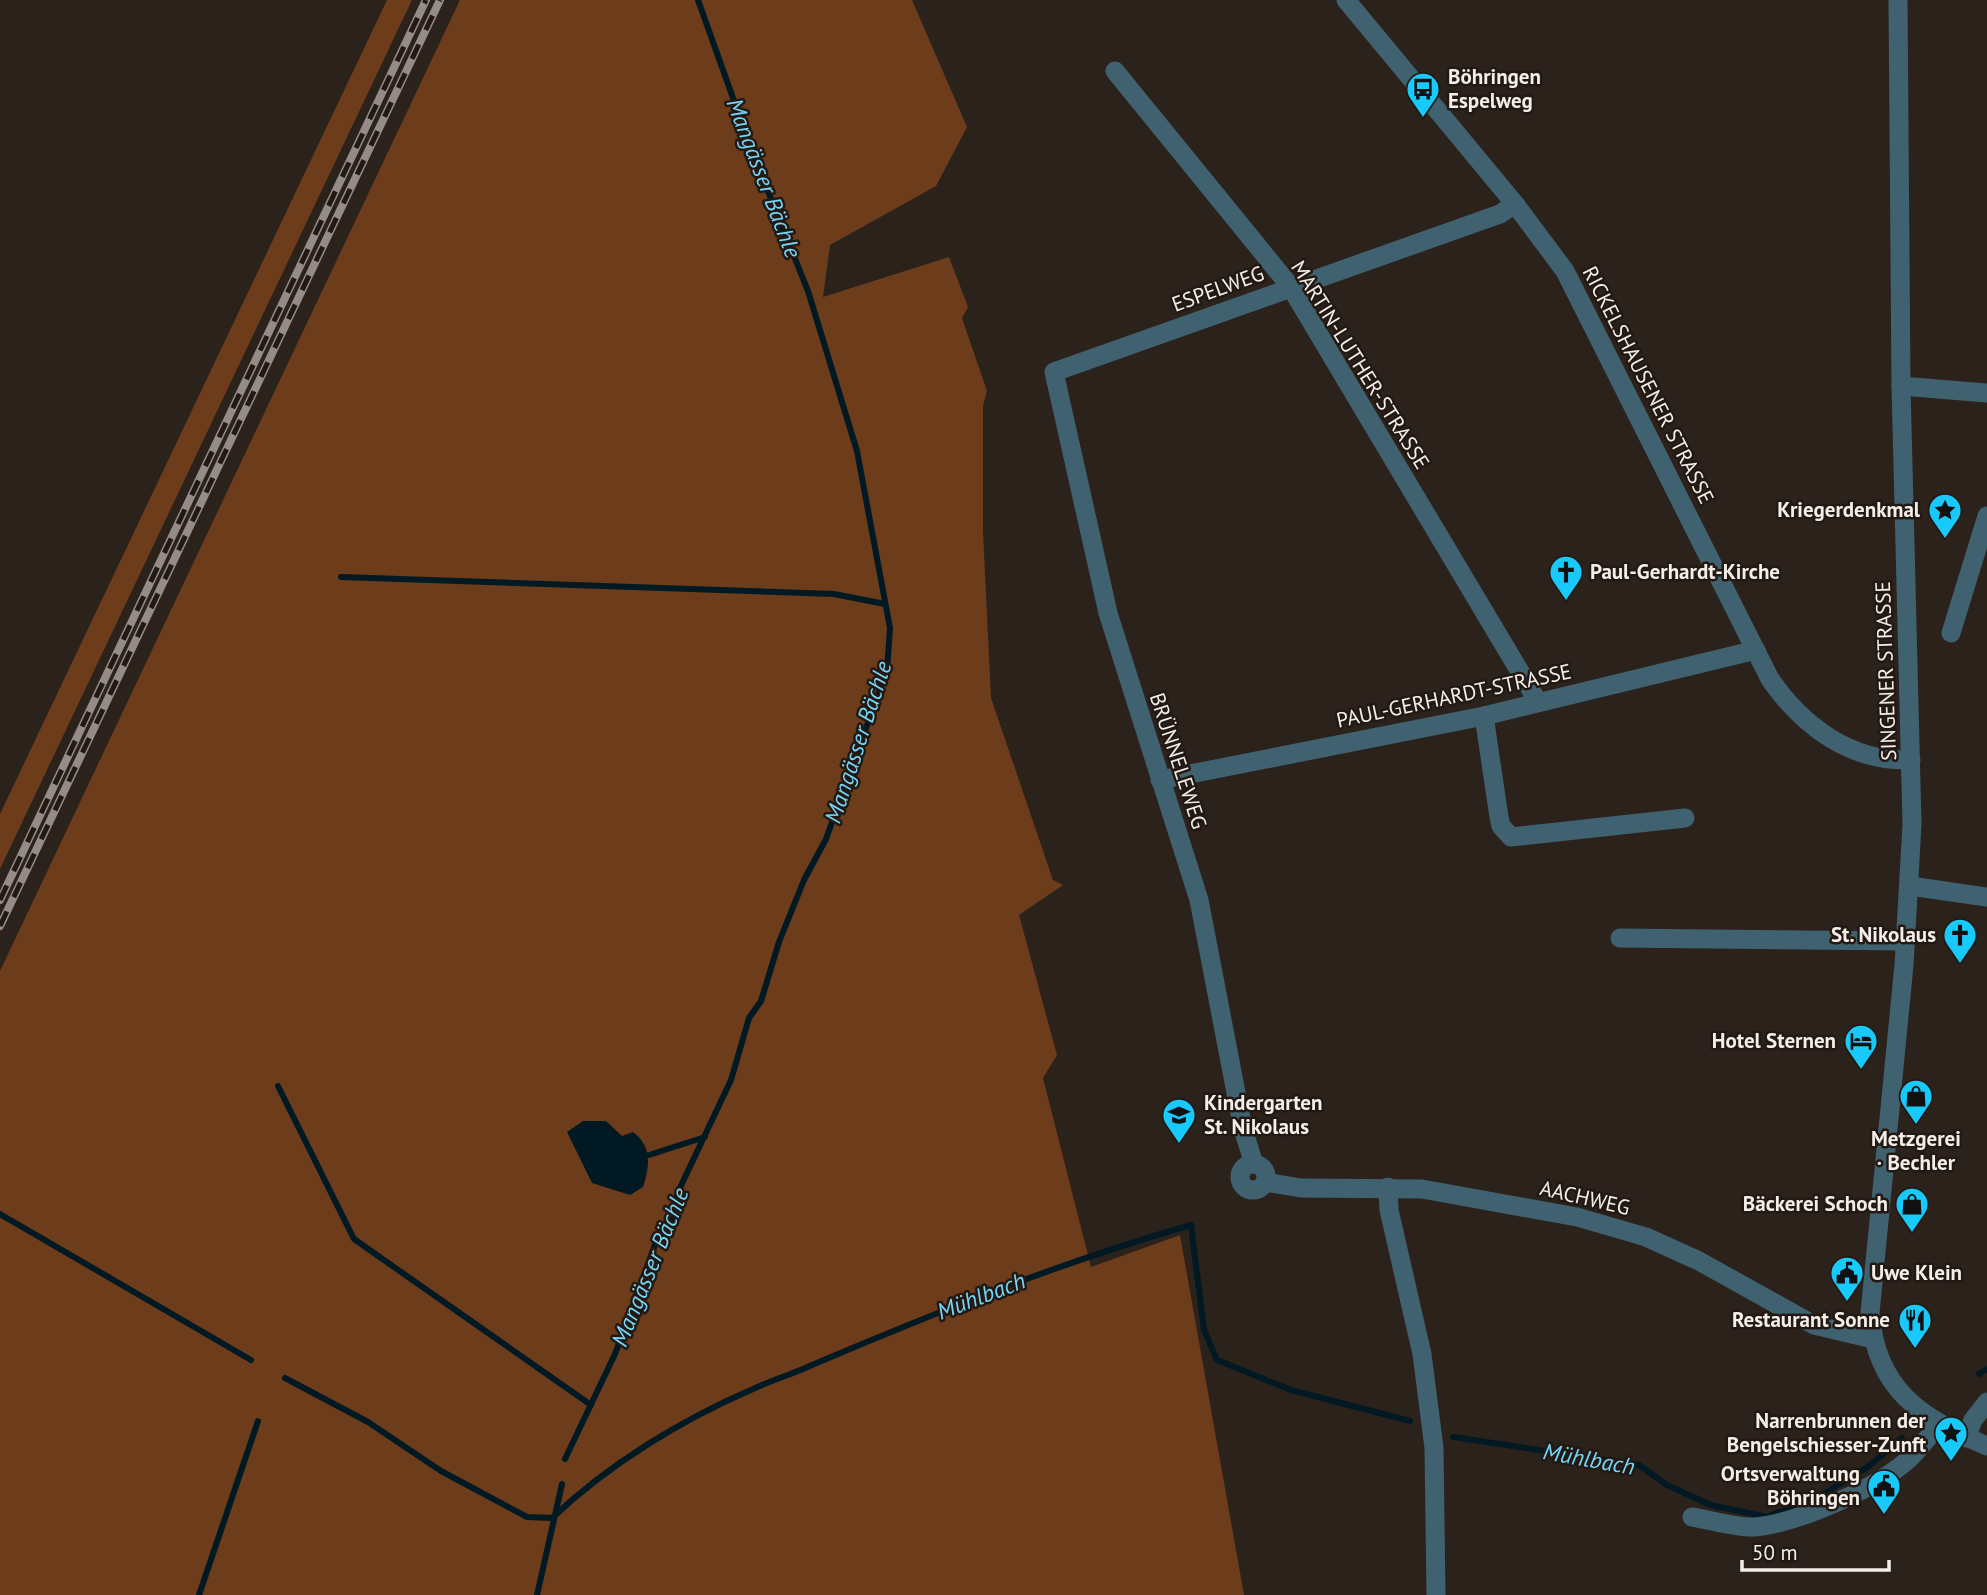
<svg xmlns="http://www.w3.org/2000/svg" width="1987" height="1595" font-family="'PT Sans',sans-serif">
<rect width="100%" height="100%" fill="#2c221c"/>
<g fill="#6c3c1b">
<path d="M 387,0 L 412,0 L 0,869 L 0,814 Z"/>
<path d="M 460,0 L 912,0 L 967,127 L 936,186 L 830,245 L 823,297 L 949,257 L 968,307 L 962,318 L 987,391 L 983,406 L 983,532 L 991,698 L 1053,880 L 1063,885 L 1019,915 L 1057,1055 L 1043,1078 L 1091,1267 L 1180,1235 L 1244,1595 L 0,1595 L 0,971 Z"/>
</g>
<path fill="#001923" d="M 583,1121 L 606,1121 L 622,1136 L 633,1132 C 652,1146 650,1166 643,1187 L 630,1195 L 592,1183 L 567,1132 Z"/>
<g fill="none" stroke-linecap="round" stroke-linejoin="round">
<g stroke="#001923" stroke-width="6">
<path d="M 341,577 L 834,594 L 885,604"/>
<path d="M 278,1086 L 354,1239 L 591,1405"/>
<path d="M 649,1155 L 705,1137"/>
<path d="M 0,1214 L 251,1360"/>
<path d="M 1979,1374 L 1987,1369"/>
<path d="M 285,1378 L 368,1422 L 441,1471 L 527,1517 L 552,1518"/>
<path d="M 1453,1437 L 1639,1465 L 1667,1485 L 1711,1505 L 1767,1517 L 1825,1493 L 1869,1466 L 1902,1438"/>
<path d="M 565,1459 L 615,1354 L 656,1242 L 670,1224 L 678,1192 L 731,1080 L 749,1018 L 761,1001 L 779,942 L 804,880 L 826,839 L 887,670 L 890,628 L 857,451 L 808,291 L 753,154 L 698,0"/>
<path d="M 552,1518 C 609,1464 681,1420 753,1389 C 772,1380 793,1374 812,1365 C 937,1312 1061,1262 1191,1225 L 1204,1330 L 1217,1360 L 1291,1390 L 1410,1421"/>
<path d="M 199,1595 L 258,1421"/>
<path d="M 537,1595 L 562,1484"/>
</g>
<g stroke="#406270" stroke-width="19">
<path d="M 1346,0 L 1515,204 L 1565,271 L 1770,679 C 1803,727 1851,762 1911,760"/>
<path d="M 1115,71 L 1290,286 L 1538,702"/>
<path d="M 1901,386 L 1987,393"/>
<path d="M 1951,633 L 1987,516"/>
<path d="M 1484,716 L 1499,817 L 1501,826 L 1511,837 L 1685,818"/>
<path d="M 1160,780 L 1484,716 L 1756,650"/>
<path d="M 1910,886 L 1987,897"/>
<path d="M 1620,938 L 1906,941"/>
<path d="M 1254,1164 L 1243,1129 L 1199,900 L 1108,613 L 1054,372 L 1500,214 L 1515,204"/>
<circle cx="1253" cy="1177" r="13"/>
<path d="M 1265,1182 L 1301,1188 L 1422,1189 L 1577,1217 L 1646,1237 L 1699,1261 L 1814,1325 L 1873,1339"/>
<path d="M 1388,1187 L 1389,1210 L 1422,1354 L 1434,1448 L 1436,1595"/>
<path d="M 1966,1438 L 1973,1420 L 1987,1402"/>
<path d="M 1692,1517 C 1711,1520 1736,1528 1755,1527 C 1798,1523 1880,1487 1911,1457 C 1921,1447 1930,1435 1939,1424"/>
</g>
<path stroke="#406270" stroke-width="19" d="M 1898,0 L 1901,386 L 1912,824 L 1904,965 L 1870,1313 C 1876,1390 1921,1418 1987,1446"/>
<defs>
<g id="rail">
<path d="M 0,900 L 426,0"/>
<path d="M 0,926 L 440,0"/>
</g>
</defs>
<use href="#rail" stroke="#958c87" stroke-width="8"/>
<use href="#rail" stroke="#231913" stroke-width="5" stroke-dasharray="16" stroke-linecap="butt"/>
</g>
<defs>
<symbol id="bus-pin" viewBox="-11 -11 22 30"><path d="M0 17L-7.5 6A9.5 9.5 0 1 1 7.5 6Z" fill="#18cafc" stroke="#231913"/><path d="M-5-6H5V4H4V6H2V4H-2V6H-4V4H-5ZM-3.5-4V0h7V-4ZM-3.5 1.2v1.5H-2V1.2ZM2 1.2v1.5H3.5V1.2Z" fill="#111"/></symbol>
<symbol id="sight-pin" viewBox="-11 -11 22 30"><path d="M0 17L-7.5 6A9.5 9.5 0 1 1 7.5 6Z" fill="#18cafc" stroke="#231913"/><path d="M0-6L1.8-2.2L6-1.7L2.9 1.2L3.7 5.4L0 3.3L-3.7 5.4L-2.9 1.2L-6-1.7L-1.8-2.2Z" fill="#111"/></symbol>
<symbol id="church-pin" viewBox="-11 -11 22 30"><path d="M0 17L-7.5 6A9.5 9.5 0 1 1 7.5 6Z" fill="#18cafc" stroke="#231913"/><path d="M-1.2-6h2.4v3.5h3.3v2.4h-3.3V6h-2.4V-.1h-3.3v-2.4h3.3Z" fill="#111"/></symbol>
<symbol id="hotel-pin" viewBox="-11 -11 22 30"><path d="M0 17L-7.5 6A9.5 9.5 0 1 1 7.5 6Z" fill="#18cafc" stroke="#231913"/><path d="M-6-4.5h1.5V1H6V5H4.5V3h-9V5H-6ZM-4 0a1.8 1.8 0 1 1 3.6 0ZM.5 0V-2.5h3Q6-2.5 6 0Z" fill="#111"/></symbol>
<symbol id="shop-pin" viewBox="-11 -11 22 30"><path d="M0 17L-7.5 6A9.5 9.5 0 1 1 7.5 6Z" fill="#18cafc" stroke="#231913"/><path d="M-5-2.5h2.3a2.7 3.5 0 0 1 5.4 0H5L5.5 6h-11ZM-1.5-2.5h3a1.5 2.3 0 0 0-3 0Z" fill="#111"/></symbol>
<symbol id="school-pin" viewBox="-11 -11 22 30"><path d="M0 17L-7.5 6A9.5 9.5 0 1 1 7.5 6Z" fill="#18cafc" stroke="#231913"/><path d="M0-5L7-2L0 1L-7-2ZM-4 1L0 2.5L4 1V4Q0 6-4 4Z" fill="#111"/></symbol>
<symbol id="civic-pin" viewBox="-11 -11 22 30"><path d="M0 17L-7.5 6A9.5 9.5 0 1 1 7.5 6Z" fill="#18cafc" stroke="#231913"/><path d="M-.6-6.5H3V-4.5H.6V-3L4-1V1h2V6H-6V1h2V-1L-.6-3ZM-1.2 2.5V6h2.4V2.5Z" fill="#111"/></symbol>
<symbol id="restaurant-pin" viewBox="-11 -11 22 30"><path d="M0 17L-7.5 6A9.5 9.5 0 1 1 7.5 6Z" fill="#18cafc" stroke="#231913"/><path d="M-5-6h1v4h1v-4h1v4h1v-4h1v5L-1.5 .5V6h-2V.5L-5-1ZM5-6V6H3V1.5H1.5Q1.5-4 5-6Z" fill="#111"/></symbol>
</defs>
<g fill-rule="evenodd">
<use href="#bus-pin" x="1404" y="70" width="38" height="52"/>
<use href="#sight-pin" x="1926" y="491" width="38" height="52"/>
<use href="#church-pin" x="1547" y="553" width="38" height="52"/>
<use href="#church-pin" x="1941" y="916" width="38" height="52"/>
<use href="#hotel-pin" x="1842" y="1022" width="38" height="52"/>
<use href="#shop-pin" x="1897" y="1077" width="38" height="52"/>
<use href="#school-pin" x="1160" y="1096" width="38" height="52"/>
<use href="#shop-pin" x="1893" y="1185" width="38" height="52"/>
<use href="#civic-pin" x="1828" y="1254" width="38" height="52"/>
<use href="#restaurant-pin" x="1896" y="1301" width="38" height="52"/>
<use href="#sight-pin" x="1932" y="1414" width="38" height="52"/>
<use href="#civic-pin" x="1865" y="1467" width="38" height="52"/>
</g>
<g text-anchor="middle" stroke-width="5" stroke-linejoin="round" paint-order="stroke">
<g font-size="21" font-weight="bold" fill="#f4ede9" stroke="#231913" text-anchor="end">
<text x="1448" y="84" text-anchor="start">Böhringen<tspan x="1448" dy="24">Espelweg</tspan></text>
<text x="1920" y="517">Kriegerdenkmal</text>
<text x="1590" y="579" text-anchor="start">Paul-Gerhardt-Kirche</text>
<text x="1936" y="942">St. Nikolaus</text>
<text x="1836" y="1048">Hotel Sternen</text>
<text x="1204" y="1110" text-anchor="start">Kindergarten<tspan x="1204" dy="24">St. Nikolaus</tspan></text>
<text x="1916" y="1146" text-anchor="middle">Metzgerei<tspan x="1916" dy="24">· Bechler</tspan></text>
<text x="1888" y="1211">Bäckerei Schoch</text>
<text x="1871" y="1280" text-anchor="start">Uwe Klein</text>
<text x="1890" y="1327">Restaurant Sonne</text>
<text x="1926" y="1428">Narrenbrunnen der<tspan x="1926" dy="24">Bengelschiesser-Zunft</tspan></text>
<text x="1860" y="1481">Ortsverwaltung<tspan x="1860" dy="24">Böhringen</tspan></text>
</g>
<g font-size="21" fill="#f4ede9" stroke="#231913">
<text transform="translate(1218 289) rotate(-20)" y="7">ESPELWEG</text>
<text transform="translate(1360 365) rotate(58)" y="7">MARTIN-LUTHER-STRASSE</text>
<text transform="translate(1648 385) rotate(63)" y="7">RICKELSHAUSENER STRASSE</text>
<text transform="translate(1886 671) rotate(-92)" y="7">SINGENER STRASSE</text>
<text transform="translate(1454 696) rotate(-12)" y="7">PAUL-GERHARDT-STRASSE</text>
<text transform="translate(1178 761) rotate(72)" y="7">BRÜNNELEWEG</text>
<text transform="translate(1585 1198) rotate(13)" y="7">AACHWEG</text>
</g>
<g font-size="23" font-style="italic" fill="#75d6fa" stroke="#231913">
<text transform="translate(764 178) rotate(69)" y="8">Mangässer Bächle</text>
<text transform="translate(858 742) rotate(-72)" y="8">Mangässer Bächle</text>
<text transform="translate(650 1267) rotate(-68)" y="8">Mangässer Bächle</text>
<text transform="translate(981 1296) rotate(-21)" y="8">Mühlbach</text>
<text transform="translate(1589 1459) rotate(10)" y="8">Mühlbach</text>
</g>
</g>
<path d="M1742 1560v10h147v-10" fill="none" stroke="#f4ede9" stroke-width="3.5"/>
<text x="1752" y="1560" font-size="21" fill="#f4ede9" stroke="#231913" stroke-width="5" paint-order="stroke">50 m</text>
</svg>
